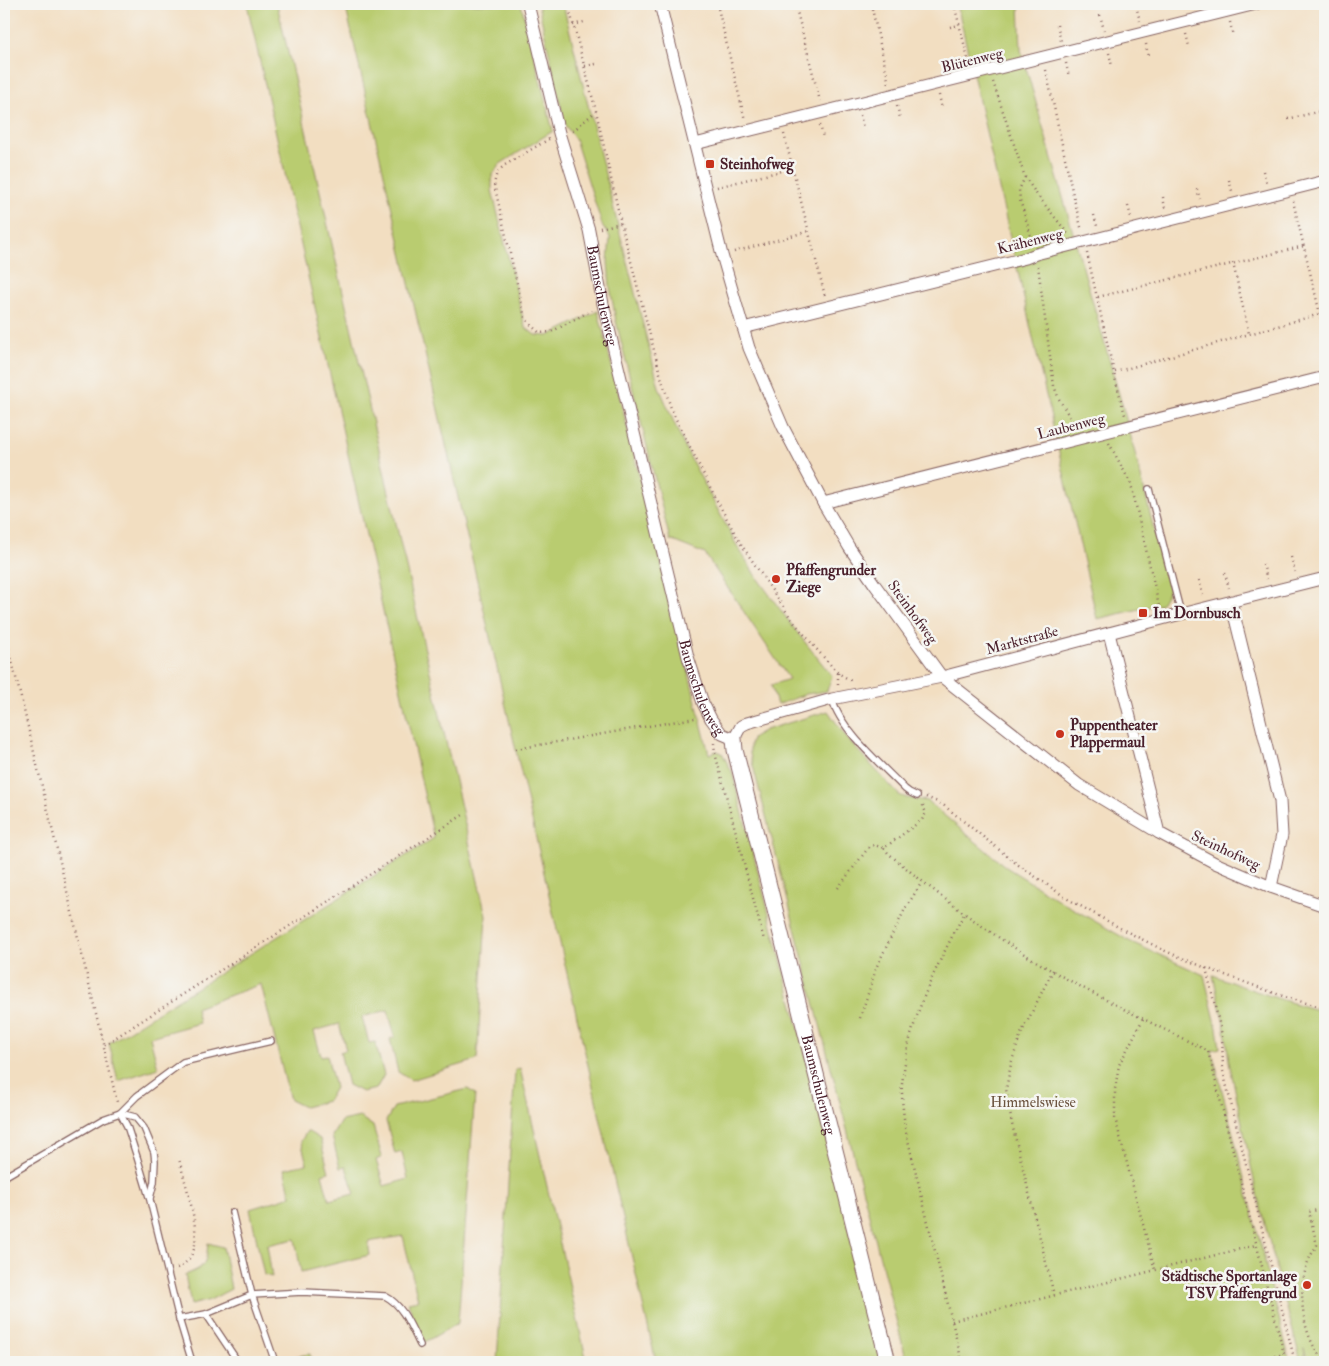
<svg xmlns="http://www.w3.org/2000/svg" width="1329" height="1366" font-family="'IM FELL Double Pica',serif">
<rect width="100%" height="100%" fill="#f6f6f2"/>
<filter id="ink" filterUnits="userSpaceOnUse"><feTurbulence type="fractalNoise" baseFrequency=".02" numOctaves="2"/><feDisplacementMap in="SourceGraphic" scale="10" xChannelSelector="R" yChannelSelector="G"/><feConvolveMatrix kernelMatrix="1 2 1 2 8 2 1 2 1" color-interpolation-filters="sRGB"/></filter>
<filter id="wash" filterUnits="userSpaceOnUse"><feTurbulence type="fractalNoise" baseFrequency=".0096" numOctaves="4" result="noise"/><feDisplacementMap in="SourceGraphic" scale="20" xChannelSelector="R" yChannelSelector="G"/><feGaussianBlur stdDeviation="1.12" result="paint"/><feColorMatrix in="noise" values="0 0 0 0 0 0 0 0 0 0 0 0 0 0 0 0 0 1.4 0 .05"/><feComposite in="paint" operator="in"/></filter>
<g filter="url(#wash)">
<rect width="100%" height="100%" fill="#f2dec1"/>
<g fill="#b9cc6f" stroke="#82764d">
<path d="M 247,4 L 277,4 L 486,916 L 477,1060 L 411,1080 L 398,1072 L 390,1039 L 395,1037 L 388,1010 L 362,1017 L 369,1043 L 375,1042 L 384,1075 L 376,1089 L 362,1092 L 348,1085 L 340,1052 L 346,1050 L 339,1024 L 314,1031 L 321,1056 L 327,1055 L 335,1088 L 327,1101 L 304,1107 L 290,1100 L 261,984 L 196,1008 L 199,1023 L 150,1037 L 158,1068 L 118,1081 L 109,1043 L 434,838 Z"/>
<path d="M 345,4 L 521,4 L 553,131 L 500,164 L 492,175 L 492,190 L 525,327 L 535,335 L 548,336 L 598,311 L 709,754 L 717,751 L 722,753 L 732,772 L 800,1033 L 882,1362 L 656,1362 Z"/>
<path d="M 538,4 L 563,4 L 618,226 L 659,387 L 684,446 L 736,544 L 755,575 L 796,631 L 832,676 L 827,691 L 806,694 L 777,705 L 771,685 L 789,679 L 705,554 L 670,540 L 616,321 L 610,287 L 608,262 L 610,237 L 602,225 L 575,139 L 565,125 Z"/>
<path d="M 957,4 L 1019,4 L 1021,50 L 1129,429 L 1169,590 L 1161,604 L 1097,619 Z"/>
<path d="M 828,711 L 849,741 L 899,795 L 907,798 L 927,801 L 1006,867 L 1065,904 L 1131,942 L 1204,975 L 1217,1028 L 1220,1048 L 1212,1050 L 1290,1362 L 907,1362 L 750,754 L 750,745 L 753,737 L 765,730 Z"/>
<path d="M 1213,975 C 1250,990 1287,1002 1325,1012 L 1325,1362 L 1308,1362 L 1304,1348 L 1306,1362 L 1301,1362 L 1256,1190 L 1229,1061 L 1225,1029 Z"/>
<path d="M 520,1068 L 587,1362 L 497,1362 L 515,1070 Z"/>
<path d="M 468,1089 L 475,1094 L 458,1323 L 425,1342 L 412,1314 L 408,1302 L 418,1300 L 403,1236 L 368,1242 L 370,1255 L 301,1272 L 295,1239 L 267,1245 L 272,1277 L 264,1275 L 250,1209 L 291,1196 L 284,1169 L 307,1164 L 301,1141 L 307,1131 L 320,1139 L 329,1172 L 322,1174 L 329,1200 L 355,1194 L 346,1167 L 340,1168 L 332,1136 L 341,1121 L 360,1117 L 373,1126 L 382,1157 L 376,1160 L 384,1186 L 408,1179 L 402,1152 L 395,1154 L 386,1121 L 394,1107 Z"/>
<path d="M 208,1243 L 223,1247 L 231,1289 L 210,1300 L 191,1305 L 185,1275 C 205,1267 206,1265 208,1243 Z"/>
<path d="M 310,1354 L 312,1362 L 287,1362 L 286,1358 Z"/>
</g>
</g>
<g filter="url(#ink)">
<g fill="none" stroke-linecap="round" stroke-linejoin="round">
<defs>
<g id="service">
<path d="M 1149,489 L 1181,614"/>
<path d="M 832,699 C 841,731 882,765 905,789 L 909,792 L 917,796"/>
<path d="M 4,1177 L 103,1119 L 120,1113 L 135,1117 L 144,1128 L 154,1152 L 155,1161 L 154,1182 L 150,1198"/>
<path d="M 232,1212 L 252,1295 L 275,1362"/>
<path d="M 206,1314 L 238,1362"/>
<path d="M 179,1319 L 206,1314 L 252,1295 L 302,1292 L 385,1296 C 403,1305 411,1327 420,1345"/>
<path d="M 192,1362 L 179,1319 L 150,1200 L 137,1157 L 127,1126 L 120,1113 L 137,1096 L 183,1062 L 271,1041"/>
</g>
<g id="minor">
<path id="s1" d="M 528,4 L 559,133 L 589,230 L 603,304 L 688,657 L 703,703 L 711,719 L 722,734 L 734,739 L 741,726 L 747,723 L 832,699 L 942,677 L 1181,614 L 1325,578"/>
<path d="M 660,4 L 722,255 L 749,348 L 783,427 L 823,503 L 849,547 L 875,585 L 942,677 L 1079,785 L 1159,833 L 1215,863 L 1271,887 L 1325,906"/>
<path d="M 695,144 L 1256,4"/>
<path d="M 743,328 L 1026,258 L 1036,254 L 1325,181"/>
<path d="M 823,503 L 1325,377"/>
<path d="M 1231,602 L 1280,801 L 1282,835 L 1271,887"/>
<path d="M 1109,633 L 1159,833"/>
</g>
<g id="tertiary">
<path id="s2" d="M 734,739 L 735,750 L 888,1362"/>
</g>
</defs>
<use href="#service" stroke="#856260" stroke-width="8"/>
<use href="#minor" stroke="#856260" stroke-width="13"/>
<use href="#tertiary" stroke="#856260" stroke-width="17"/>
<g stroke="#856260" stroke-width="2.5" stroke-dasharray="1 4" stroke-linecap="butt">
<path d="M 568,4 L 596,111 L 621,223 L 661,377 L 672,411 L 715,497 L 739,541 L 792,620 L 819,652 L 838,673 L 852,681"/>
<path d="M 717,4 L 745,120"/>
<path d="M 795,4 L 820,101"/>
<path d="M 871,4 L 889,84"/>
<path d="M 954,4 L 969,63"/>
<path d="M 4,5 L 6,4"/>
<path d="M 1136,6 L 1140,21"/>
<path d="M 674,9 L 696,4"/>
<path d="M 1100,15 L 1104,30"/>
<path d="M 1230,22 L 1233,36"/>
<path d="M 573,25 L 584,22"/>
<path d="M 1057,25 L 1061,41"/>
<path d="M 950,27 L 959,25"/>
<path d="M 1186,34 L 1189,46"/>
<path d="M 1146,44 L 1148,57"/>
<path d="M 1109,53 L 1112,66"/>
<path d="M 1066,63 L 1069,77"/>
<path d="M 585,66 L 596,64"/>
<path d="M 1046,70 L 1073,195 L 1082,231"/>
<path d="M 993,82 L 1025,177 L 1035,192 L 1068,234"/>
<path d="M 939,95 L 942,108"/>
<path d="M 897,106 L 900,118"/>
<path d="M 860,115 L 863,127"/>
<path d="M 1288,119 L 1325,110"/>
<path d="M 820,125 L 823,137"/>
<path d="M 573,131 L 596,111"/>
<path d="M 784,134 L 825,296"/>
<path d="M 549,139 L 505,165 L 497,172 L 494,184 L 525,318 L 533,327 L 540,333 L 551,332 L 592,310"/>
<path d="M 1263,171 L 1266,182"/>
<path d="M 1025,177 L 1019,190 L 1020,200 L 1033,243"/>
<path d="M 1229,180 L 1232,191"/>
<path d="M 717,187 L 794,168"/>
<path d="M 1197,189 L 1200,199"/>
<path d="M 1163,197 L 1165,208"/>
<path d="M 1293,201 L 1325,335"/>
<path d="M 1128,206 L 1131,217"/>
<path d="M 1094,215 L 1097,226"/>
<path d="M 600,228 L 621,223"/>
<path d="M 734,252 L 809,231"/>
<path d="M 1087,253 L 1116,382 L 1125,415"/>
<path d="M 1233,263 L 1249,334"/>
<path d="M 1038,266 L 1054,386 L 1059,399 L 1075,426"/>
<path d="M 1098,297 L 1304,246"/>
<path d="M 1115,372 L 1320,314"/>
<path d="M 1109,443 L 1131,484 L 1159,606"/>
<path d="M 1291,557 L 1295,572"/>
<path d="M 1263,564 L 1267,579"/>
<path d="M 1225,573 L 1229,588"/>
<path d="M 1199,580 L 1203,595"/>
<path d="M 4,629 L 23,706 L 117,1102"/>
<path d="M 838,673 L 838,684"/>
<path d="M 714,743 L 715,753 L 764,940"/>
<path d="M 516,749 L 695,718"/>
<path d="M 926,797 L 942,804 L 1017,864 L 1068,899 L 1120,928 L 1163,950 L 1206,968 L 1288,998 L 1325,1008"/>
<path d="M 884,848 L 888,853 C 933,891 979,926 1029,957 C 1086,992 1148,1021 1208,1051 L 1286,1362"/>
<path d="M 838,888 L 869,847 L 874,845 L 884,848 L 922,820 L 926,813 L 922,803"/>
<path d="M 1206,968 L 1222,1035 L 1223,1071 L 1295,1362"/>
<path d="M 1053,970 L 1021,1034 L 1011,1064 L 1006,1089 L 1012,1124 L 1054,1295"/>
<path d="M 860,1018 L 877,966 L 905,909 L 922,882"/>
<path d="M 1143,1019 L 1119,1065 L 1115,1089 L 1115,1118 L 1155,1270"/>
<path d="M 104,1045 L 463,815"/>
<path d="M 1325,1208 L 1309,1212 L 1317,1245 C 1314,1250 1310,1256 1308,1262 C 1298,1288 1301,1326 1316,1350 C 1318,1354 1322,1358 1325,1362"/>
<path d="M 177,1268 C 186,1265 194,1254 195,1244 C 198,1221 185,1183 179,1159"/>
<path d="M 952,1321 L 1256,1245"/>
<path d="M 962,1362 L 905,1128 C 904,1116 902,1105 902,1093 C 901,1086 903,1078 904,1070 C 911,1015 938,963 964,914"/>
<path d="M 1250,1362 L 1284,1354"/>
</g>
<use href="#service" stroke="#fff" stroke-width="5.5"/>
<use href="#minor" stroke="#fff" stroke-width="11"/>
<use href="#tertiary" stroke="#fff" stroke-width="15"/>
</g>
</g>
<g fill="#c8321e" stroke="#f6f6f2" stroke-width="2">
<rect x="705" y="159" width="10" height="10" rx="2.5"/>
<circle cx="776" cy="579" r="5"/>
<rect x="1138" y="608" width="10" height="10" rx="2.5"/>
<circle cx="1060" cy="734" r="5"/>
<circle cx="1307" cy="1285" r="5"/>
</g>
<g text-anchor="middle" stroke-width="5" stroke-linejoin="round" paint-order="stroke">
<g font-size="15" fill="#4a1f2b" stroke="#f6f6f2">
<text transform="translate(972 60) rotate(-14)" y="5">Blütenweg</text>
<text transform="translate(1030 241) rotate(-14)" y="5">Krähenweg</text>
<text dy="5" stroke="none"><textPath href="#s1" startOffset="301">Baumschulenweg</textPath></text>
<text transform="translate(1071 426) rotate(-14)" y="5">Laubenweg</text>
<text transform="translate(913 612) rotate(54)" y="5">Steinhofweg</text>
<text transform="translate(1022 640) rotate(-15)" y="5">Marktstraße</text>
<text dy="5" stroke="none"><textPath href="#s1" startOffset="706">Baumschulenweg</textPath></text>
<text transform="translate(1226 850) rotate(25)" y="5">Steinhofweg</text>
<text dy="5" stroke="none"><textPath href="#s2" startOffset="356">Baumschulenweg</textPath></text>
</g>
<g font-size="15" font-weight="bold" fill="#4a1f2b" stroke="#f6f6f2" text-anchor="start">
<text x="720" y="169">Steinhofweg</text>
<text x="786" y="575">Pfaffengrunder<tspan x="786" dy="17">Ziege</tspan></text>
<text x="1153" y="618">Im Dornbusch</text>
<text x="1070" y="730">Puppentheater<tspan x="1070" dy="17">Plappermaul</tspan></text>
<text x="1297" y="1281" text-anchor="end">Städtische Sportanlage<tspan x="1297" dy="17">TSV Pfaffengrund</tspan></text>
</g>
<g font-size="15" fill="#6b533f" stroke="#f6f6f2">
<text x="1033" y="1107">Himmelswiese</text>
</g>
</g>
<rect width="1329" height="1366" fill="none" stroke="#f6f6f2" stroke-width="20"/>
</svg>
